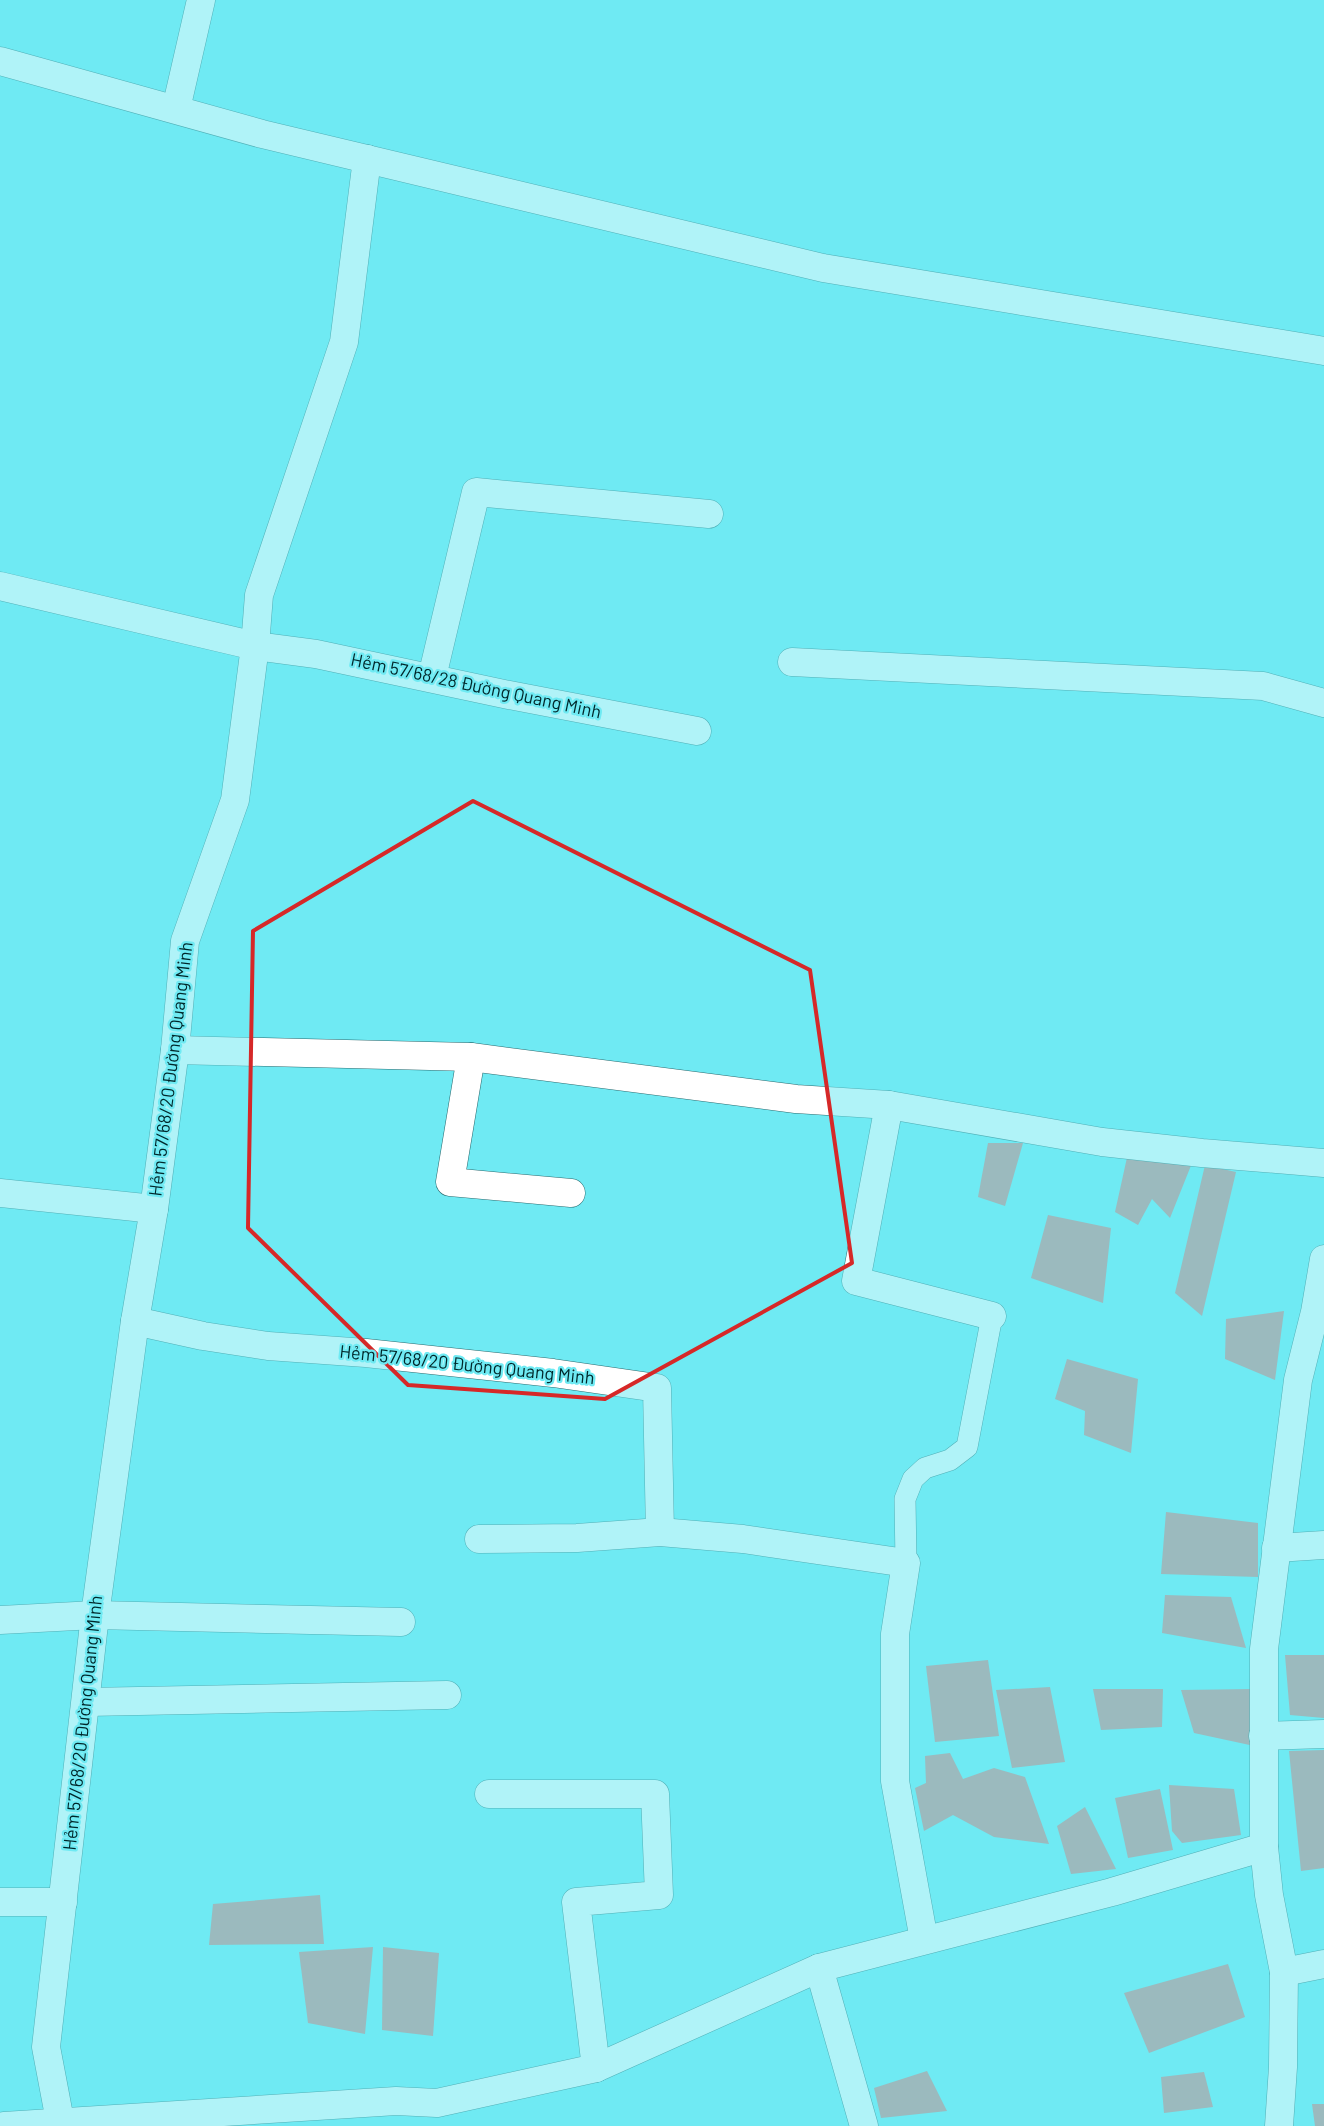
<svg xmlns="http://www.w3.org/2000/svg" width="1324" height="2126" font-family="Barlow,sans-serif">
<rect width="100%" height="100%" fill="#6feaf3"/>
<g fill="#d0817e">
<path d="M 988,1143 L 1023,1143 L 1005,1206 L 978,1197 Z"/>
<path d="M 1128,1153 L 1192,1163 L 1170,1218 L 1152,1199 L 1138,1225 L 1115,1212 Z"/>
<path d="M 1205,1165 L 1236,1172 L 1202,1316 L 1175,1293 Z"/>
<path d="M 1048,1215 L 1111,1228 L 1103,1303 L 1031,1278 Z"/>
<path d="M 1284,1311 L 1275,1380 L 1225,1359 L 1226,1319 Z"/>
<path d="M 1067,1359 L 1138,1379 L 1131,1453 L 1084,1435 L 1085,1411 L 1055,1399 Z"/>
<path d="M 1166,1512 L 1258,1523 L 1258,1577 L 1161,1574 Z"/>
<path d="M 1165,1595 L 1231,1597 L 1246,1648 L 1162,1633 Z"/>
<path d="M 1285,1655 L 1324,1655 L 1324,1718 L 1290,1715 Z"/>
<path d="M 988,1660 L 999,1736 L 935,1742 L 926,1666 Z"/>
<path d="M 1050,1687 L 1065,1762 L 1012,1768 L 996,1690 Z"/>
<path d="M 1093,1689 L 1163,1689 L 1162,1727 L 1101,1730 Z"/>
<path d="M 1253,1689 L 1259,1747 L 1194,1733 L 1181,1690 Z"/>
<path d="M 1324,1750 L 1324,1868 L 1301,1871 L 1289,1751 Z"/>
<path d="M 950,1753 L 963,1779 L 994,1768 L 1025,1777 L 1049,1844 L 994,1837 L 953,1815 L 924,1831 L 915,1788 L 926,1783 L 925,1756 Z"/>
<path d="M 1169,1785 L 1234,1789 L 1241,1835 L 1182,1843 L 1172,1831 Z"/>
<path d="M 1160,1789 L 1173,1850 L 1128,1858 L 1115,1798 Z"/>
<path d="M 1085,1807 L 1116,1869 L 1071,1874 L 1057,1826 Z"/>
<path d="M 320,1895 L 324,1944 L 209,1945 L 213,1904 Z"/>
<path d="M 373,1947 L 365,2034 L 308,2023 L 299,1952 Z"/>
<path d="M 383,1947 L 439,1953 L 433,2036 L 382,2030 Z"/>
<path d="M 1228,1964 L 1245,2017 L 1149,2053 L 1124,1993 Z"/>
<path d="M 927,2071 L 947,2111 L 881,2118 L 874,2088 Z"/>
<path d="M 1204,2072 L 1213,2107 L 1164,2113 L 1161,2077 Z"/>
<path d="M 1312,2104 L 1324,2104 L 1324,2126 L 1315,2126 Z"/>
</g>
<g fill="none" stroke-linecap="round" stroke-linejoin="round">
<defs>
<path id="lane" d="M 906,1563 L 905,1499 L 913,1479 L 925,1468 L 950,1460 L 967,1447 L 992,1316"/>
<g id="street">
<path d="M 0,61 L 262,134 L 823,268 L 1324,351"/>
<path d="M 176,109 L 201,0"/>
<path d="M 0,586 L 255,646 L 316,654 L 509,695 L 697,731"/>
<path d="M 792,662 L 1263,686 L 1324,703"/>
<path d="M 432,677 L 476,492 L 709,514"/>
<path d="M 175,1050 L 471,1057 L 796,1099 L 889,1105 L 1102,1142 L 1202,1153 L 1324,1163"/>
<path d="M 471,1057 L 450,1182 L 571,1193"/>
<path d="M 889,1105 L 856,1281 L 992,1316"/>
<path d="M 0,1193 L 154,1209"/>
<path d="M 135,1321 L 203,1336 L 268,1346 L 366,1353 L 553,1373 L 657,1388 L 660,1532"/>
<path d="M 479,1539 L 577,1538 L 660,1532 L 743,1539 L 906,1563 L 895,1634 L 895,1781 L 924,1940"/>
<path d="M 1276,1548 L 1324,1545"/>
<path d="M 0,1620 L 95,1615 L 401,1622"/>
<path d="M 86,1702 L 447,1695"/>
<path d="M 1263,1736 L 1324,1734"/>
<path d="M 489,1794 L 655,1794 L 659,1895 L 576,1902 L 596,2068"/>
<path d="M 0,1902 L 63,1902"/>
<path d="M 819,1968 L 864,2126"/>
<path d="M 1284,1972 L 1324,1964"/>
<path d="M 4,2126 L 396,2101 L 437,2103 L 596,2068 L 819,1968 L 1112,1892 L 1264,1847"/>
<path d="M 61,2126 L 46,2047 L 95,1615 L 135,1321 L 154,1209 L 175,1050 L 185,941 L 235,800 L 255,646 L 259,595 L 344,342 L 367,159"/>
<path d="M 1279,2126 L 1283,2067 L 1284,1972 L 1269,1895 L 1264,1847 L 1264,1649 L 1298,1380 L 1315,1312 L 1324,1259"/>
</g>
</defs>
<use href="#lane" stroke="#2a6b70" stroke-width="22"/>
<use href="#street" stroke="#2a6b70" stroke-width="29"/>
<use href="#lane" stroke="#fff" stroke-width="21"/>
<use href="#street" stroke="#fff" stroke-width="28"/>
</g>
<path d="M0 0H1324V2126H0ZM 473,801 L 810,970 L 852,1263 L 605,1399 L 408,1385 L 248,1228 L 253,931 Z" fill="#6feaf3" fill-opacity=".55" fill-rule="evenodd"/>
<path fill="none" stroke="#d62828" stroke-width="4" stroke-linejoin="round" d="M 473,801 L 810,970 L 852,1263 L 605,1399 L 408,1385 L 248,1228 L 253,931 Z"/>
<g text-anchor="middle" stroke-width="4.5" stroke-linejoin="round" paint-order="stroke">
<g font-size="18" fill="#002629" stroke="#6feaf3">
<text transform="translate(476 686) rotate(12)" y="6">Hẻm 57/68/28 Đường Quang Minh</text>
<text transform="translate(171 1069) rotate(-83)" y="6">Hẻm 57/68/20 Đường Quang Minh</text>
<text transform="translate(467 1365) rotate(6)" y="6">Hẻm 57/68/20 Đường Quang Minh</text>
<text transform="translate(83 1723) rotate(-84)" y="6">Hẻm 57/68/20 Đường Quang Minh</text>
</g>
</g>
</svg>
